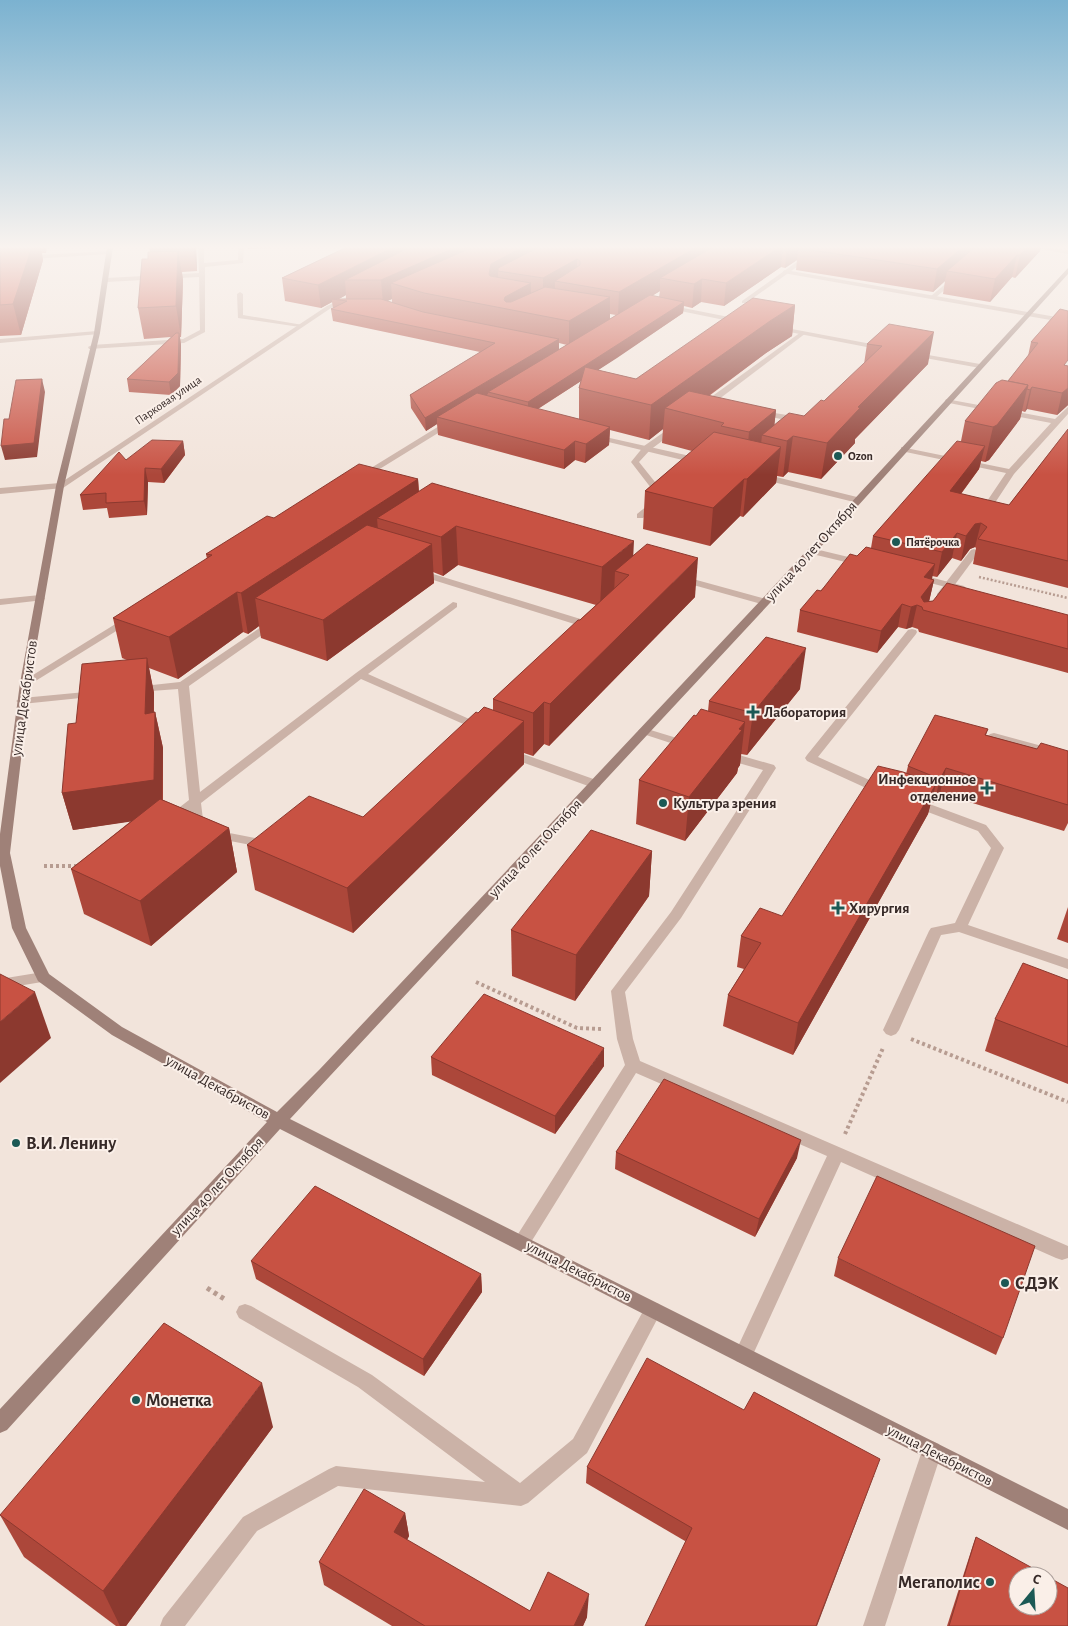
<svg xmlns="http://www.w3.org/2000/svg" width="1068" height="1626" font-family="'Alegreya Sans',sans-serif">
<rect width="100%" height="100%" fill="#f2e4db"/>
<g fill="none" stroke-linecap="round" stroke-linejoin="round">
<path stroke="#b79c91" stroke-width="2.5" stroke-dasharray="2 2" stroke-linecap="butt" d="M 979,577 L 1068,598"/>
<g stroke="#b79c91" stroke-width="4" stroke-dasharray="3 3" stroke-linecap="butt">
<path d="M 44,866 L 78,866"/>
<path d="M 476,982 L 577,1028 L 601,1029"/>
<path d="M 911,1039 L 1068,1102"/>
<path d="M 845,1134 L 883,1048"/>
</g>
<path stroke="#b79c91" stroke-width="5" stroke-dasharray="4 4" stroke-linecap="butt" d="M 207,1288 L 226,1300"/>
<g fill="#cbb2a7" fill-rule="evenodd">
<path d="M 198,247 L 204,247 L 204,263 L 238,260 L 238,247 L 244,247 L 243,263 L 205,267 L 205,332 L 184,343 L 89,349 L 88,347 L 92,345 L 183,339 L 200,330 L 199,277 L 106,282 L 103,280 L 106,278 L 199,273 Z"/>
<path d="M 818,247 L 825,247 L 746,303 L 742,303 L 742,301 Z"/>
<path d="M 1038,247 L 1068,250 L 1068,254 L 1041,249 Z"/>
<path d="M 111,251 L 109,254 L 0,261 L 0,257 Z"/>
<path d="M 955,276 L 960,277 L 935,298 L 931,298 L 931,296 Z"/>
<path d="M 240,292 L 243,294 L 243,315 L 303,325 L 300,327 L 238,318 L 237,294 Z"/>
<path d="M 97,331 L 99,332 L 99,334 L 0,343 L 0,339 Z"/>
<path d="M 801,332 L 806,333 L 706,409 L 700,409 L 700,405 Z"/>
<path d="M 946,399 L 1055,419 L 1068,407 L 1068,414 L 1014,474 L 987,515 L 984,516 L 979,513 L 1006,473 L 901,451 L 901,447 L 1009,469 L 1051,423 L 949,403 L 945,401 Z"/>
<path d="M 756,410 L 787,415 L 800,429 L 793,431 L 781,419 L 756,414 Z"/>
<path d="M 674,425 L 681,427 L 650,450 L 639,462 L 667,497 L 643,518 L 637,518 L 637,514 L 658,497 L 631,462 L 644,446 Z"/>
<path d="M 60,483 L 64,486 L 63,488 L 0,494 L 0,488 Z"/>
<path d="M 974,549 L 979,552 L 945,598 L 937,598 L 937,594 L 971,550 Z"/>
<path d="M 417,569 L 587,621 L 595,621 L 596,623 L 592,627 L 584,627 L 414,574 L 412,572 Z"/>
<path d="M 682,576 L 769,600 L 770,602 L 765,605 L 679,581 L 677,579 Z"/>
<path d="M 40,595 L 45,598 L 44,600 L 0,605 L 0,599 Z"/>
<path d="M 453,602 L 457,603 L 457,607 L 368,674 L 485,726 L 487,728 L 485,730 L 477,730 L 361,679 L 201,803 L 204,828 L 255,838 L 268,833 L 273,834 L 274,837 L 273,840 L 256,846 L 194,834 L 190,812 L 175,823 L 167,823 L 165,820 L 167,817 L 189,800 L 178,689 L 138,692 L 134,691 L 132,689 L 134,687 L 180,682 L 270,621 L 274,620 L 279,623 L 189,686 L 200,792 L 356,673 Z"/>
<path d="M 912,629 L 916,630 L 917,632 L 916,634 L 818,757 L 885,787 L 887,790 L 885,793 L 877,793 L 807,761 L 805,758 L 807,755 L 908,630 Z"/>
<path d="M 96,691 L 102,694 L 100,696 L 22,704 L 16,701 L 22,698 Z"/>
<path d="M 644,728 L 693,743 L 695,745 L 689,749 L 640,733 L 638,731 L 640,729 Z"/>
<path d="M 994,733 L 1068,753 L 1068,761 L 990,738 L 988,736 L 990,734 Z"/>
<path d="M 509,749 L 599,781 L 601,784 L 599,787 L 591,787 L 505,756 L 503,753 L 505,750 Z"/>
<path d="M 725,751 L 774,765 L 776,768 L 681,918 L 625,992 L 633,1039 L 640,1061 L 1068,1246 L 1068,1258 L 1062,1260 L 1056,1258 L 841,1162 L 750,1361 L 743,1364 L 736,1361 L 734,1355 L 827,1156 L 636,1073 L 528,1247 L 522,1250 L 516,1247 L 513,1242 L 625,1065 L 617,1039 L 611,991 L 671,912 L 763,770 L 721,758 L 719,755 L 721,752 Z"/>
<path d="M 916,799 L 986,825 L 1004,848 L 968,925 L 1068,959 L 1068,969 L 959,932 L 941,935 L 899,1030 L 896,1034 L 891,1036 L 886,1034 L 883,1030 L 929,931 L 931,928 L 955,923 L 991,848 L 978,831 L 912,806 L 910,803 Z"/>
<path d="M 43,972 L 48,973 L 50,977 L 48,981 L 0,989 L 0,979 Z"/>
<path d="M 653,1302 L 659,1304 L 662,1310 L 587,1453 L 528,1503 L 521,1506 L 338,1486 L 257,1531 L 185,1626 L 160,1626 L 163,1618 L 243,1517 L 329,1469 L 336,1466 L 485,1482 L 358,1387 L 239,1318 L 236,1312 L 239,1306 L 245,1304 L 251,1306 L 372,1375 L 520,1483 L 573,1439 L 647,1304 Z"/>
<path d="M 932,1441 L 939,1444 L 942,1451 L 885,1626 L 863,1626 L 922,1451 L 925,1444 Z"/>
</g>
<g fill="#cbb2a7" fill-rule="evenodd">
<path d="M 785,270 L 1068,319 L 1068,323 L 783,273 L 783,271 Z"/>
<path d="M 347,297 L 349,298 L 349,300 L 331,308 L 63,488 L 56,486 L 327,306 Z"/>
<path d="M 668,305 L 739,319 L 742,321 L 739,323 L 666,308 L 665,307 Z"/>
<path d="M 776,326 L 882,346 L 886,348 L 882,350 L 774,329 L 774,327 Z"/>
<path d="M 911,352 L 980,364 L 984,366 L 980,368 L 914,356 L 910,354 Z"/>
<path d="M 449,420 L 456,422 L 365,478 L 358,476 Z"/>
<path d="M 592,434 L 699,458 L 703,461 L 699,464 L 592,438 Z"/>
<path d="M 760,473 L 861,498 L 862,500 L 858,503 L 757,478 L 757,474 Z"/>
<path d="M 811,548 L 865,561 L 867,563 L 862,566 L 808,553 L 808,549 Z"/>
<path d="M 918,574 L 964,586 L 966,588 L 961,591 L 915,579 L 915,575 Z"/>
<path d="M 130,615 L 135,618 L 134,620 L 29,685 L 25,686 L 20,683 Z"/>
</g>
<path fill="#9f8178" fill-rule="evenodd" d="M 107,247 L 113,247 L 100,333 L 64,486 L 30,683 L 10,853 L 26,928 L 49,974 L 122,1027 L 277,1112 L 320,1069 L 761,600 L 1068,268 L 1068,274 L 769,604 L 290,1119 L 1068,1509 L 1068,1530 L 280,1129 L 7,1430 L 0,1433 L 0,1409 L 267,1122 L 112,1035 L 38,981 L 12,928 L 0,866 L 0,834 L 20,683 L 56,486 L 94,333 Z"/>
</g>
<g fill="#ac473a" fill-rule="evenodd">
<path d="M 0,247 L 47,247 L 46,253 L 42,253 L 43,260 L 21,335 L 0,336 Z"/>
<path d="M 149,247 L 196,247 L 197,271 L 182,272 L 183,280 L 181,337 L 180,337 L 181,345 L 180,386 L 171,395 L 129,392 L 127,379 L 171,337 L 144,339 L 138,308 L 150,252 Z"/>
<path d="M 248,247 L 273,247 L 273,248 L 248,249 Z"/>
<path d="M 347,247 L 1041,247 L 1040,251 L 1015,278 L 1012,277 L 990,302 L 943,294 L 945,281 L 933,292 L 796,270 L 797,260 L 785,268 L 781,267 L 724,306 L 701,302 L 692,308 L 684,306 L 683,313 L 598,370 L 636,379 L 795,305 L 792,336 L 766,353 L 709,396 L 776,410 L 774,426 L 804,416 L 824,401 L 864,364 L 867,344 L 889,324 L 928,364 L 855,439 L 855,443 L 821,479 L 788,472 L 783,477 L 777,476 L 776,483 L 743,517 L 740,516 L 710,546 L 643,529 L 645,491 L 692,451 L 662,443 L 663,429 L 649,440 L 610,430 L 609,445 L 585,463 L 575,460 L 564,469 L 438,435 L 437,424 L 426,431 L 411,408 L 410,395 L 480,352 L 333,321 L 331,309 L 333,308 L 332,302 L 321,308 L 285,301 L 282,278 ZM 660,291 L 659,297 L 652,296 ZM 346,295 L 346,299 L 339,299 ZM 392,299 L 392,303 L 387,301 ZM 610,314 L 616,315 L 610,319 ZM 559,343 L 567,345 L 559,350 ZM 581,381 L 579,388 L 579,419 L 538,409 Z"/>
<path d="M 1060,309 L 1068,405 L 1057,415 L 1027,409 L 1025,412 L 1022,411 L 1020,419 L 989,460 L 985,462 L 981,461 L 979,469 L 961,494 L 1009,505 L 1068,429 L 1068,588 L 973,564 L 976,548 L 975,547 L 970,549 L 961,561 L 952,558 L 937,577 L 932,576 L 932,579 L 934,580 L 929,601 L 1068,615 L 1068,673 L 919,632 L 918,629 L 912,627 L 906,629 L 898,627 L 877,653 L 797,632 L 800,610 L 857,556 L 871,548 L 873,536 L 961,441 L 965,421 L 1008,381 L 1028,356 L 1031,342 Z"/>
<path d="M 183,441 L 185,455 L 164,483 L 148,482 L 147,515 L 109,518 L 107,508 L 83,510 L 80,495 L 126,460 Z"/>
<path d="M 418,479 L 419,491 L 633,556 L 695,597 L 549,746 L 544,744 L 533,756 L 524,753 L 524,764 L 353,933 L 255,890 L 247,845 L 363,817 L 478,713 L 493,711 L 493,699 L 596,605 L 458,565 L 443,576 L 433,572 L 434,583 L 327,661 L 261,638 L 259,626 L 248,634 L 243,632 L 178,679 L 149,668 L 154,693 L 154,713 L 155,712 L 163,748 L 163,800 L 229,828 L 237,872 L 151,946 L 84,914 L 71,869 L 131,821 L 73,830 L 62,793 L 76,723 L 127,660 L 122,658 L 113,618 L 207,559 L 206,554 L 274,518 Z"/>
<path d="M 800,689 L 747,755 L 741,754 L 740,765 L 738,768 L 737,773 L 685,841 L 636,824 L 639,780 L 696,716 L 708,711 L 709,701 Z"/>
<path d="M 988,729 L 986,735 L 1037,749 L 1068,751 L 1068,823 L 1064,831 L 940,793 L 934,803 L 931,802 L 928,814 L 793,1055 L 723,1026 L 728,995 L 744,969 L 737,967 L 741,936 L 782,916 L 906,774 L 908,766 Z"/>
<path d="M 652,851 L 649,896 L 575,1001 L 512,976 L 511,930 Z"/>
<path d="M 1068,907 L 1068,943 L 1057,939 Z"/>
<path d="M 1068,980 L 1068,1084 L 985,1051 L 995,1019 Z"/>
<path d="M 431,1057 L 604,1066 L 555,1134 L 432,1075 Z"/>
<path d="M 616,1152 L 797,1158 L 755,1237 L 615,1169 Z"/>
<path d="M 838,1258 L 1003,1338 L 996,1355 L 834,1276 Z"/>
<path d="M 251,1261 L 481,1274 L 482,1292 L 424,1376 L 256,1279 Z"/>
<path d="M 273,1427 L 126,1626 L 116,1626 L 24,1557 L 0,1515 Z"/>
<path d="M 587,1467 L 875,1476 L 685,1541 L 586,1483 Z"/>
<path d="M 405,1513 L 409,1536 L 407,1540 L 530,1611 L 587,1617 L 583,1626 L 392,1626 L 324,1585 L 319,1562 Z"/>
<path d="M 976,1537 L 1068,1626 L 947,1626 L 973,1545 Z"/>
</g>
<g fill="#8c392f">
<path d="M 32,247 L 40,247 L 43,260 L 21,335 L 13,304 Z"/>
<path d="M 193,247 L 196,247 L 197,271 Z"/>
<path d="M 394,247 L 438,247 L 345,280 L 346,295 L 337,300 L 332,299 L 332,302 L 321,308 L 318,285 Z"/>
<path d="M 456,247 L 505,247 L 391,283 L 392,299 L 383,303 L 381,280 Z"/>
<path d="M 523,247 L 565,247 L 498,271 L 498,283 L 491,286 L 489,274 L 491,264 Z"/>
<path d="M 697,247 L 733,247 L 660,278 L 660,291 L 618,316 L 619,292 Z"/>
<path d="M 780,247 L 783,247 L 781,267 L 724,306 L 726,283 Z"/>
<path d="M 787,247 L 815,247 L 798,248 L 797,260 L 785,268 Z"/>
<path d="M 963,247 L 984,247 L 947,271 L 945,281 L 933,292 L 937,269 Z"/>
<path d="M 1028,247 L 1041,247 L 1040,251 L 1015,278 L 1020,255 Z"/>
<path d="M 178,251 L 183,280 L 181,337 L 176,306 Z"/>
<path d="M 1017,255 L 1012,277 L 990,302 L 995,279 Z"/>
<path d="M 577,259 L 577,281 L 555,281 L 555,294 L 543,301 L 543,278 Z"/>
<path d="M 702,279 L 701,302 L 692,308 L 694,284 Z"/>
<path d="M 531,283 L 531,307 L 504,308 L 504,300 L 505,297 Z"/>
<path d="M 610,297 L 610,321 L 569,345 L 569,321 Z"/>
<path d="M 684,302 L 683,313 L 617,358 L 528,415 L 528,402 Z"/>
<path d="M 795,305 L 792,336 L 766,353 L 685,413 L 665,408 L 663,429 L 649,440 L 651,405 L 770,321 Z"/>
<path d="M 934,332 L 928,364 L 855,439 L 855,443 L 821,479 L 827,443 L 858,407 Z"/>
<path d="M 179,333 L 181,345 L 180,386 L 171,395 L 169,382 Z"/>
<path d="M 559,339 L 559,352 L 488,392 L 488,394 L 446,419 L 437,417 L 437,424 L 426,431 L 425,418 Z"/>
<path d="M 42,379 L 45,392 L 37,457 L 5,460 L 1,446 Z"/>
<path d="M 1028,385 L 1020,419 L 989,460 L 985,462 L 993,427 Z"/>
<path d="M 1032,387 L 1027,409 L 1025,412 L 1030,390 Z"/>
<path d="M 1068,388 L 1068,405 L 1057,415 L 1062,393 Z"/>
<path d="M 776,410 L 773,438 L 762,435 L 760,455 L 746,468 L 749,432 Z"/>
<path d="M 610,427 L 609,445 L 585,463 L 586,444 Z"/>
<path d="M 793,436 L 788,472 L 783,477 L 787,441 Z"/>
<path d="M 183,441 L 185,455 L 164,483 L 161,469 Z"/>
<path d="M 575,441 L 575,460 L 564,469 L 564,450 Z"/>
<path d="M 985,446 L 979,469 L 945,515 L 950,491 Z"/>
<path d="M 781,447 L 776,483 L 743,517 L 747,479 Z"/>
<path d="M 145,468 L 148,482 L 147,515 L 144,501 Z"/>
<path d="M 418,479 L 420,516 L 377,518 L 379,544 L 255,598 L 259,626 L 248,634 L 241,593 Z"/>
<path d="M 744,479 L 740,516 L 710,546 L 713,508 Z"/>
<path d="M 981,523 L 975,547 L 970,549 L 961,561 L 966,536 L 975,524 Z"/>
<path d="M 456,526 L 458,565 L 443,576 L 441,537 Z"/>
<path d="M 957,533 L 952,558 L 937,577 L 942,552 Z"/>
<path d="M 634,541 L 632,580 L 629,575 L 615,571 L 614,595 L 600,607 L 602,567 Z"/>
<path d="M 432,544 L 434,583 L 327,661 L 323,620 Z"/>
<path d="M 698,558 L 695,597 L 549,746 L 550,704 Z"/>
<path d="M 935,564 L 931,584 L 934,580 L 929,602 L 922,607 L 919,606 L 924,577 Z"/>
<path d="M 237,592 L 243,632 L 178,679 L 169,637 Z"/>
<path d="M 902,604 L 898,627 L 877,653 L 881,631 Z"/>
<path d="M 917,605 L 912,627 L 906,629 L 911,607 Z"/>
<path d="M 806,648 L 800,689 L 747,755 L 753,713 Z"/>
<path d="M 147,658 L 154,693 L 153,750 L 145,714 Z"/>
<path d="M 544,702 L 544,744 L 533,756 L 533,713 Z"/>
<path d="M 155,712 L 163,748 L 162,817 L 73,830 L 62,793 Z"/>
<path d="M 524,721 L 524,764 L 353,933 L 347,888 Z"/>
<path d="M 745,722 L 740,765 L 738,768 L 737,773 L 685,841 L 689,797 Z"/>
<path d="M 946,768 L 940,793 L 934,803 L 940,779 Z"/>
<path d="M 936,784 L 928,814 L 793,1055 L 798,1023 Z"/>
<path d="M 229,828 L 237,872 L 151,946 L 140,901 Z"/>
<path d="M 652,851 L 649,896 L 575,1001 L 576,955 Z"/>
<path d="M 35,992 L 51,1038 L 0,1083 L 0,1022 Z"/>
<path d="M 604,1048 L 604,1066 L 555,1134 L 555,1116 Z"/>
<path d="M 801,1140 L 797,1158 L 755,1237 L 759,1219 Z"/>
<path d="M 481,1274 L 482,1292 L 424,1376 L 423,1359 Z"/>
<path d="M 262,1383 L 273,1427 L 126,1626 L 120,1626 L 103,1591 Z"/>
<path d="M 880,1459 L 817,1626 L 816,1626 Z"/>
<path d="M 405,1513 L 409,1536 L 398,1556 L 394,1532 Z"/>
<path d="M 589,1594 L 587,1617 L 583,1626 L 574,1626 Z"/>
</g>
<g fill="#c85243" stroke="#8c392f">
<path d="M 0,247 L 32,247 L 13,304 L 0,305 Z"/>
<path d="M 347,247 L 394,247 L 318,285 L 282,278 Z"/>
<path d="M 410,247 L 456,247 L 381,280 L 345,280 Z"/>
<path d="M 473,247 L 523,247 L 491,264 L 489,274 L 490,276 L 531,283 L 505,297 L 504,300 L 506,302 L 511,302 L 545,287 L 610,297 L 569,321 L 424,293 L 391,283 Z"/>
<path d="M 539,247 L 697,247 L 619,292 L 555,281 L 580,265 L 580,261 L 577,259 L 543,278 L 498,271 L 498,268 Z"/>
<path d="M 713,247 L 780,247 L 726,283 L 702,279 L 694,284 L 660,278 Z"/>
<path d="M 799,247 L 963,247 L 937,269 L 798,248 Z"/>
<path d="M 975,247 L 1028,247 L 1020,255 L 1017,255 L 995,279 L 947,271 Z"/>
<path d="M 178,251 L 176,306 L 138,308 L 142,259 L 148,259 L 148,252 Z"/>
<path d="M 650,295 L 684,302 L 617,345 L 528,402 L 488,392 Z"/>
<path d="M 753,298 L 795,305 L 770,321 L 651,405 L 579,388 L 585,367 L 636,379 Z"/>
<path d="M 332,299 L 381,299 L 423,312 L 559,339 L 425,418 L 410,395 L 495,343 L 331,309 L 347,301 Z"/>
<path d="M 1060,309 L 1068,311 L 1068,360 L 1064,365 L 1068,366 L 1068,388 L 1062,393 L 1032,387 L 1030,390 L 1027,389 L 1028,385 L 1008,381 L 1038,343 L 1031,342 Z"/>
<path d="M 889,324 L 934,332 L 858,407 L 860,408 L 827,443 L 793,436 L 787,441 L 762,435 L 789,413 L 804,416 L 821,400 L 824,401 L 882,346 L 867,344 Z"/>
<path d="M 176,333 L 179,333 L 178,373 L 169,382 L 127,379 Z"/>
<path d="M 42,379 L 34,443 L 1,446 L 4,419 L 9,419 L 16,380 Z"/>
<path d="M 1002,380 L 1028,385 L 997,425 L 993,427 L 965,421 L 996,383 Z"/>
<path d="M 689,391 L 776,410 L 749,432 L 721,426 L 724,423 L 665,408 Z"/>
<path d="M 477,393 L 610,427 L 586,444 L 575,441 L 564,450 L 437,417 Z"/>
<path d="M 1068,429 L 1068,561 L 978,539 L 987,527 L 981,523 L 975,524 L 966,536 L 957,533 L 942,552 L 873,536 L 957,441 L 985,446 L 950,491 L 1009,505 Z"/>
<path d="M 714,432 L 781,447 L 747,479 L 744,479 L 713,508 L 645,491 Z"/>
<path d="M 152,440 L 183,441 L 161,469 L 145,468 L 144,501 L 106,503 L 106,493 L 80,495 L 119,452 L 126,460 Z"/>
<path d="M 359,464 L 418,479 L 241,593 L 237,592 L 169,637 L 113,618 L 212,555 L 206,554 L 267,516 L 274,518 Z"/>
<path d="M 432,483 L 634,541 L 602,567 L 456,526 L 441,537 L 377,518 Z"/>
<path d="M 367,525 L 432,544 L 323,620 L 255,598 Z"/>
<path d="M 647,544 L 698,558 L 550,704 L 544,702 L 533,713 L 493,699 L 578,620 L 580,620 L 629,575 L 615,571 Z"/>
<path d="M 866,547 L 935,564 L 924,577 L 934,580 L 921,597 L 924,602 L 933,601 L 947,583 L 1068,615 L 1068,649 L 923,610 L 922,607 L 917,605 L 911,607 L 902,604 L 881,631 L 800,610 L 817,590 L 821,591 L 850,554 L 857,556 Z"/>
<path d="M 766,637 L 806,648 L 753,713 L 709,701 Z"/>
<path d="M 147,658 L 145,714 L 155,712 L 154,780 L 62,793 L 68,724 L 76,723 L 82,664 Z"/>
<path d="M 484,707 L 524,721 L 347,888 L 247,845 L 309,796 L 363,817 L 476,712 L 478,713 Z"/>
<path d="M 701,709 L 745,722 L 739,729 L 742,730 L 689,797 L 639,780 L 694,715 L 696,716 Z"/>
<path d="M 935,715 L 988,729 L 985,735 L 1037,749 L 1041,743 L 1068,751 L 1068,805 L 946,768 L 940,779 L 908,766 Z"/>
<path d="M 878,766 L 903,772 L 936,784 L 798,1023 L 728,995 L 761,943 L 741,936 L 760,908 L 782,916 Z"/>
<path d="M 160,799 L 229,828 L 140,901 L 71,869 Z"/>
<path d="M 591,830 L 652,851 L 576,955 L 511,930 Z"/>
<path d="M 1023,963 L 1068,980 L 1068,1047 L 995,1019 Z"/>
<path d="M 0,974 L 35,992 L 0,1022 Z"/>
<path d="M 484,994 L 604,1048 L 555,1116 L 431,1057 Z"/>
<path d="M 664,1079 L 801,1140 L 759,1219 L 616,1152 Z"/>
<path d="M 877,1176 L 1035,1246 L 1003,1338 L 838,1258 Z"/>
<path d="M 315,1186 L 481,1274 L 423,1359 L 251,1261 Z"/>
<path d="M 164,1323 L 262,1383 L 103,1591 L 0,1515 Z"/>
<path d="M 647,1358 L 744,1410 L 754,1392 L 880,1459 L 816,1626 L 645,1626 L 692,1528 L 587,1467 Z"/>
<path d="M 364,1489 L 405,1513 L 394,1532 L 530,1611 L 548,1572 L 589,1594 L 574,1626 L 425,1626 L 319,1562 Z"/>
<path d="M 976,1537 L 1047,1576 L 1018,1576 L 1018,1606 L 1048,1606 L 1048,1577 L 1068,1588 L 1068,1626 L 949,1626 Z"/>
</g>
<linearGradient id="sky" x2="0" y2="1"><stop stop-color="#7bb2d0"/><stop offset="0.52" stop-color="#f9f3ef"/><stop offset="1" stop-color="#f9f3ef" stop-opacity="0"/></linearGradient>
<rect width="1068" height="475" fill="url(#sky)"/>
<g fill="#1c5955" stroke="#faefe8" stroke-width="2">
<circle cx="838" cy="456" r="5"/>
<circle cx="896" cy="542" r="5"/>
<path d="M750.5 704.5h5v5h5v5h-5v5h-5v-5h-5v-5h5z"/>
<path d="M984.5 780.5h5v5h5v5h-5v5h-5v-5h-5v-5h5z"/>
<circle cx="663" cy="803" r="5"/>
<path d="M835.5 900.5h5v5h5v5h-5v5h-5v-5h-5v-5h5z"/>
<circle cx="16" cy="1143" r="5"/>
<circle cx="1005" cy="1283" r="5"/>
<circle cx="136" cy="1400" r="5"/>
<circle cx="990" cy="1582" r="5"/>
</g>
<g text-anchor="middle" stroke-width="4" stroke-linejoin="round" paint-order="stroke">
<g font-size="12" fill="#372a28" stroke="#faefe8">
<text transform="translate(168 400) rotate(-34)" y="4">Парковая улица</text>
</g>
<g font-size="12" font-weight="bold" fill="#372a28" stroke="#faefe8" text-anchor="start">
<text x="848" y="460">Ozon</text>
<text x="906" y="546">Пятёрочка</text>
</g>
<g font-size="15" fill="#372a28" stroke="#faefe8">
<text transform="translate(811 551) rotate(-48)" y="5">улица 40 лет Октября</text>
<text transform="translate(24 698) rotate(-82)" y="5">улица Декабристов</text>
<text transform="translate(535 848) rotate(-47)" y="5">улица 40 лет Октября</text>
<text transform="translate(218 1087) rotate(29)" y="5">улица Декабристов</text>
<text transform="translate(217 1186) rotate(-47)" y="5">улица 40 лет Октября</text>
<text transform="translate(579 1271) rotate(27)" y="5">улица Декабристов</text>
<text transform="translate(940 1455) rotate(27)" y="5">улица Декабристов</text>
</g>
<g font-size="15" font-weight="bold" fill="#372a28" stroke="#faefe8" text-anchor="start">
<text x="764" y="717">Лаборатория</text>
<text x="976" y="784" text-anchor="end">Инфекционное<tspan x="976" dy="17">отделение</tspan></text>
<text x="673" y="808">Культура зрения</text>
<text x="849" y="913">Хирургия</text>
</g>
<g font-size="18" font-weight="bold" fill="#372a28" stroke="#faefe8" text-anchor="start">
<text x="26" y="1149">В.И. Ленину</text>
<text x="1015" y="1289">СДЭК</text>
<text x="146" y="1406">Монетка</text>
<text x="980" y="1588" text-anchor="end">Мегаполис</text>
</g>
</g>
<g transform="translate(1033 1591) rotate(18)"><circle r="24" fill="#faefe8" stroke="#aca09b"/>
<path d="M0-4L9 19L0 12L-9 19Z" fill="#1c5955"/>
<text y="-8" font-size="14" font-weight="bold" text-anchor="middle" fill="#372a28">С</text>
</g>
</svg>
